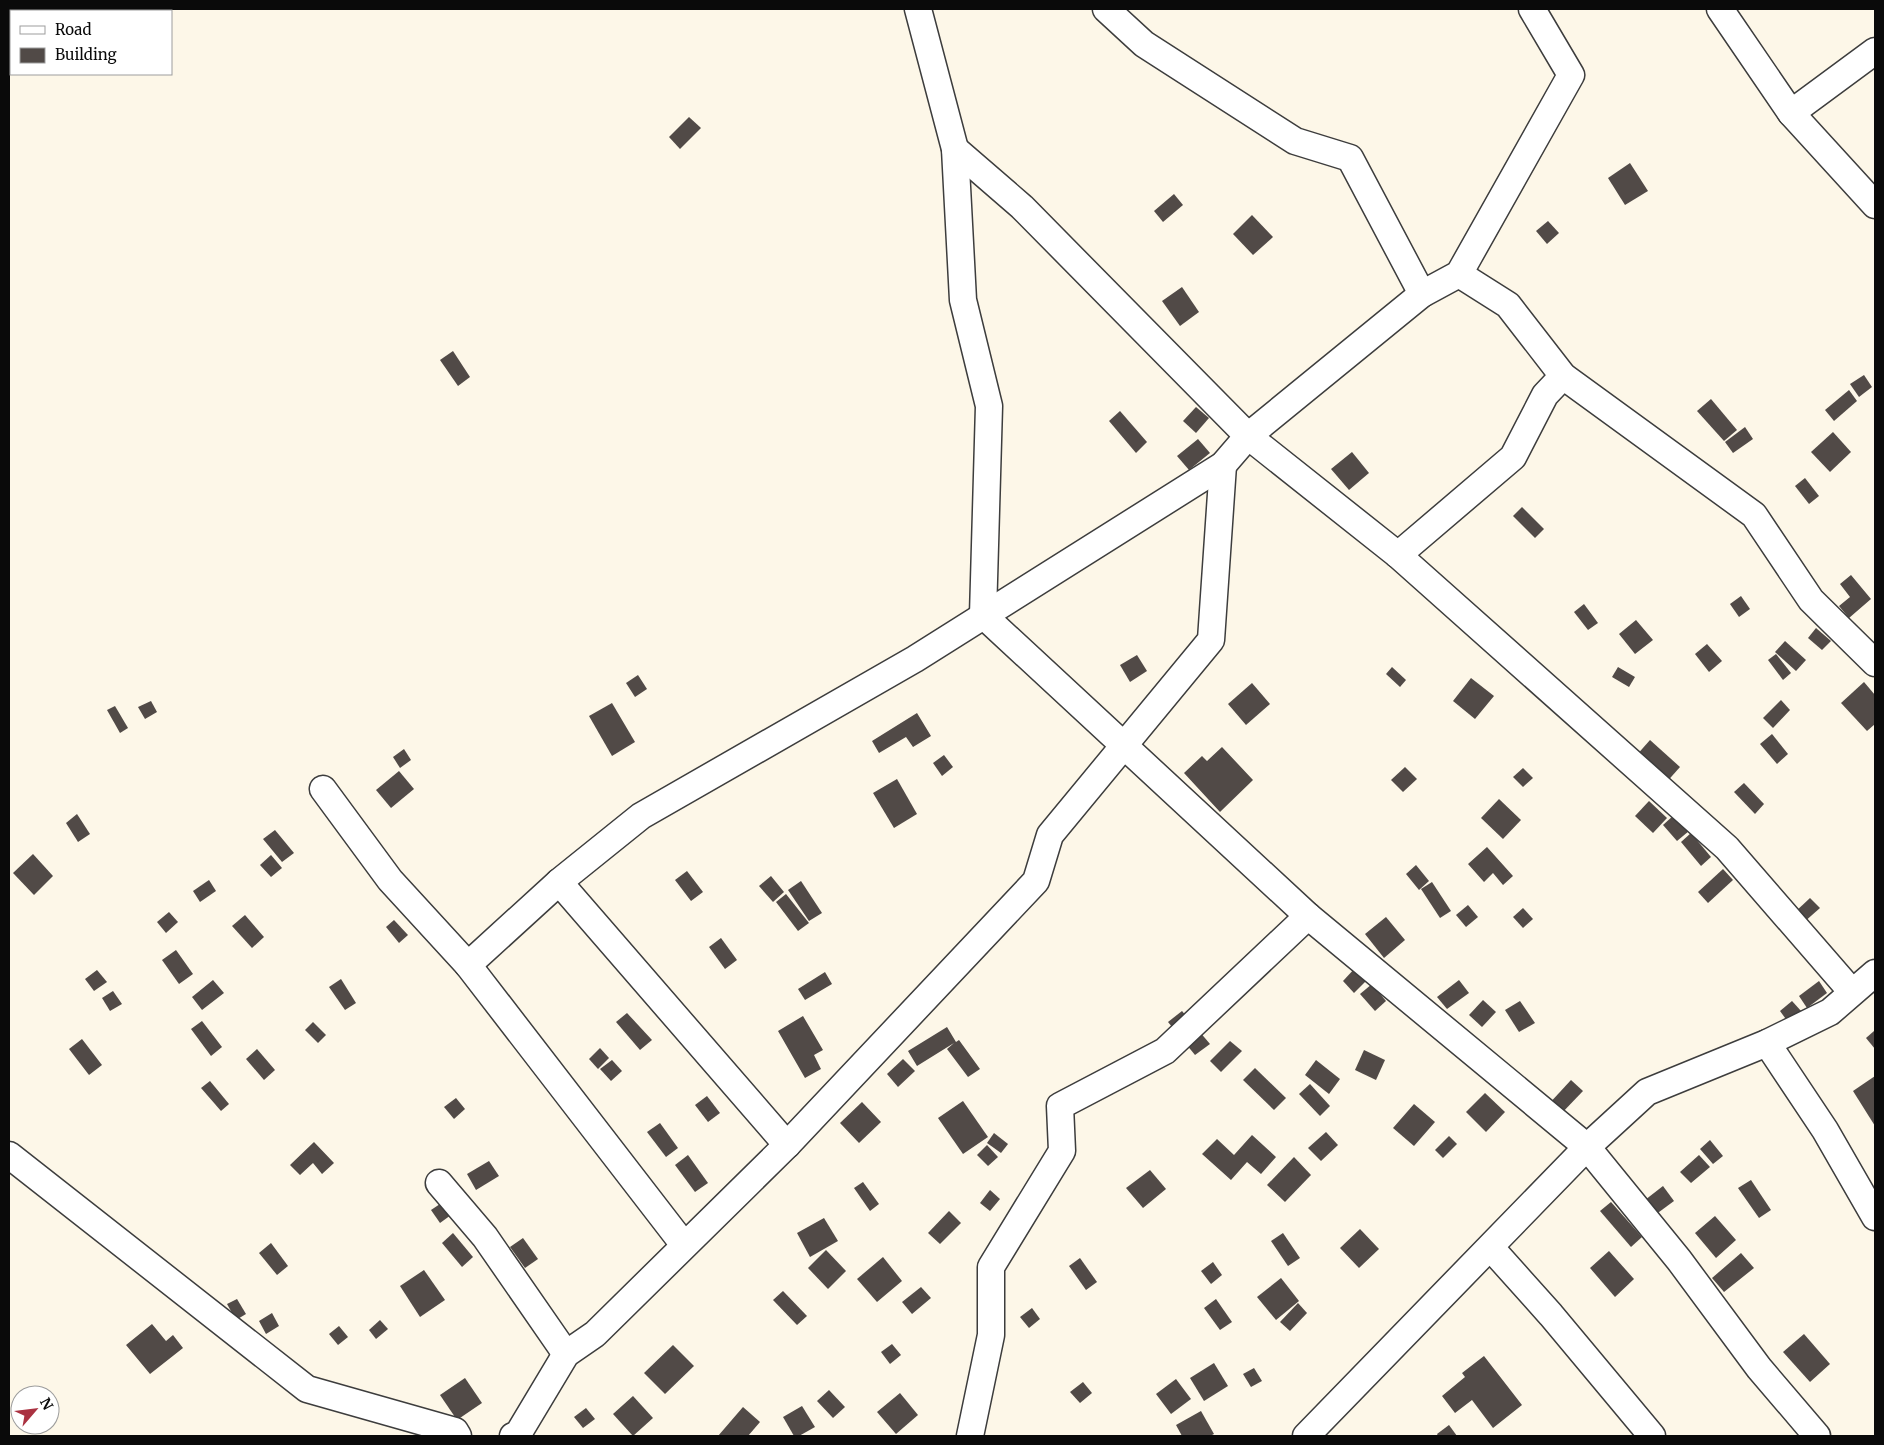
<svg xmlns="http://www.w3.org/2000/svg" width="1884" height="1445" font-family="Merriweather,serif">
<rect width="100%" height="100%" fill="#fdf7e8"/>
<g fill="#514a47">
<path d="M 689,117 L 701,128 L 680,149 L 669,137 Z"/>
<path d="M 1630,163 L 1648,191 L 1625,205 L 1608,178 Z"/>
<path d="M 1174,194 L 1183,205 L 1163,222 L 1154,211 Z"/>
<path d="M 1252,215 L 1273,237 L 1253,255 L 1233,234 Z"/>
<path d="M 1548,221 L 1559,233 L 1547,244 L 1536,231 Z"/>
<path d="M 1182,287 L 1199,312 L 1180,326 L 1162,301 Z"/>
<path d="M 453,351 L 470,377 L 458,386 L 440,360 Z"/>
<path d="M 1864,375 L 1872,387 L 1859,397 L 1850,384 Z"/>
<path d="M 1849,390 L 1857,401 L 1834,421 L 1825,410 Z"/>
<path d="M 1711,399 L 1737,430 L 1724,441 L 1697,411 Z"/>
<path d="M 1196,407 L 1209,418 L 1196,433 L 1183,421 Z"/>
<path d="M 1120,411 L 1147,442 L 1136,453 L 1109,421 Z"/>
<path d="M 1745,427 L 1753,439 L 1733,453 L 1725,442 Z"/>
<path d="M 1833,432 L 1851,452 L 1830,472 L 1811,452 Z"/>
<path d="M 1198,439 L 1210,453 L 1189,470 L 1177,456 Z"/>
<path d="M 1352,452 L 1369,473 L 1349,490 L 1331,469 Z"/>
<path d="M 1805,478 L 1819,496 L 1809,504 L 1795,486 Z"/>
<path d="M 1522,507 L 1544,529 L 1535,538 L 1513,516 Z"/>
<path d="M 1851,575 L 1871,599 L 1849,618 L 1839,606 L 1850,597 L 1840,584 Z"/>
<path d="M 1741,596 L 1750,609 L 1739,617 L 1730,604 Z"/>
<path d="M 1584,604 L 1598,623 L 1588,630 L 1574,612 Z"/>
<path d="M 1636,620 L 1653,640 L 1635,654 L 1619,634 Z"/>
<path d="M 1816,628 L 1831,641 L 1822,650 L 1808,638 Z"/>
<path d="M 1785,641 L 1806,660 L 1796,671 L 1775,652 Z"/>
<path d="M 1707,644 L 1722,661 L 1709,672 L 1695,654 Z"/>
<path d="M 1776,654 L 1791,673 L 1783,680 L 1768,660 Z"/>
<path d="M 1137,655 L 1147,671 L 1130,682 L 1120,665 Z"/>
<path d="M 1392,667 L 1406,680 L 1400,687 L 1386,674 Z"/>
<path d="M 1618,667 L 1635,677 L 1629,687 L 1612,677 Z"/>
<path d="M 638,675 L 647,689 L 635,697 L 626,683 Z"/>
<path d="M 1471,678 L 1494,696 L 1475,719 L 1453,701 Z"/>
<path d="M 1864,682 L 1875,695 L 1875,724 L 1867,731 L 1841,703 Z"/>
<path d="M 1252,683 L 1270,704 L 1246,725 L 1228,704 Z"/>
<path d="M 1781,700 L 1790,710 L 1773,728 L 1763,718 Z"/>
<path d="M 151,701 L 157,712 L 145,719 L 138,707 Z"/>
<path d="M 612,703 L 635,742 L 612,756 L 589,716 Z"/>
<path d="M 115,706 L 128,728 L 120,733 L 107,710 Z"/>
<path d="M 917,713 L 931,736 L 913,747 L 906,737 L 879,753 L 872,741 Z"/>
<path d="M 1772,734 L 1788,754 L 1777,764 L 1760,744 Z"/>
<path d="M 1650,740 L 1680,767 L 1664,785 L 1635,757 Z"/>
<path d="M 1222,747 L 1253,780 L 1220,812 L 1184,773 L 1202,756 L 1207,761 Z"/>
<path d="M 404,749 L 411,760 L 400,768 L 393,757 Z"/>
<path d="M 944,755 L 953,767 L 942,776 L 933,763 Z"/>
<path d="M 1405,767 L 1417,779 L 1403,792 L 1391,780 Z"/>
<path d="M 1523,768 L 1533,778 L 1523,787 L 1513,777 Z"/>
<path d="M 399,771 L 414,789 L 391,808 L 376,790 Z"/>
<path d="M 897,779 L 917,814 L 894,828 L 873,793 Z"/>
<path d="M 1744,783 L 1764,804 L 1755,814 L 1734,792 Z"/>
<path d="M 1499,799 L 1521,820 L 1503,839 L 1481,818 Z"/>
<path d="M 1649,801 L 1667,818 L 1653,833 L 1635,816 Z"/>
<path d="M 77,814 L 90,834 L 78,842 L 66,823 Z"/>
<path d="M 1674,815 L 1689,831 L 1677,841 L 1663,825 Z"/>
<path d="M 275,830 L 294,853 L 282,862 L 263,839 Z"/>
<path d="M 1691,833 L 1711,857 L 1701,866 L 1681,842 Z"/>
<path d="M 1487,847 L 1513,876 L 1503,885 L 1493,873 L 1484,882 L 1468,864 Z"/>
<path d="M 33,854 L 53,876 L 34,895 L 13,873 Z"/>
<path d="M 271,855 L 282,868 L 271,877 L 260,865 Z"/>
<path d="M 1416,865 L 1429,881 L 1419,890 L 1406,874 Z"/>
<path d="M 1723,869 L 1733,880 L 1708,903 L 1698,892 Z"/>
<path d="M 687,871 L 703,892 L 691,901 L 675,880 Z"/>
<path d="M 771,876 L 784,892 L 773,902 L 759,886 Z"/>
<path d="M 209,880 L 216,891 L 200,902 L 193,891 Z"/>
<path d="M 801,881 L 822,913 L 809,921 L 788,890 Z"/>
<path d="M 1432,882 L 1451,911 L 1440,918 L 1421,889 Z"/>
<path d="M 786,894 L 809,923 L 798,931 L 776,902 Z"/>
<path d="M 1810,898 L 1820,908 L 1803,923 L 1794,913 Z"/>
<path d="M 1468,905 L 1478,917 L 1466,927 L 1456,915 Z"/>
<path d="M 1523,908 L 1533,919 L 1523,928 L 1513,917 Z"/>
<path d="M 169,912 L 178,922 L 166,933 L 157,922 Z"/>
<path d="M 245,915 L 264,937 L 252,948 L 232,926 Z"/>
<path d="M 1386,917 L 1405,940 L 1384,958 L 1365,934 Z"/>
<path d="M 394,920 L 408,935 L 399,943 L 386,927 Z"/>
<path d="M 721,938 L 737,960 L 725,969 L 709,947 Z"/>
<path d="M 176,950 L 193,974 L 179,984 L 162,960 Z"/>
<path d="M 1356,967 L 1368,979 L 1354,993 L 1343,981 Z"/>
<path d="M 97,970 L 107,982 L 94,991 L 85,979 Z"/>
<path d="M 825,972 L 832,984 L 805,1000 L 798,989 Z"/>
<path d="M 341,979 L 356,1003 L 345,1010 L 329,987 Z"/>
<path d="M 213,980 L 224,993 L 202,1010 L 192,997 Z"/>
<path d="M 1459,980 L 1469,993 L 1447,1009 L 1437,997 Z"/>
<path d="M 1819,981 L 1827,993 L 1807,1008 L 1799,996 Z"/>
<path d="M 1372,984 L 1386,1001 L 1375,1011 L 1360,994 Z"/>
<path d="M 113,991 L 122,1004 L 110,1011 L 102,998 Z"/>
<path d="M 1483,1000 L 1496,1012 L 1482,1027 L 1469,1015 Z"/>
<path d="M 1520,1001 L 1535,1023 L 1519,1032 L 1505,1010 Z"/>
<path d="M 1792,1001 L 1802,1012 L 1788,1022 L 1780,1011 Z"/>
<path d="M 1182,1011 L 1210,1044 L 1195,1055 L 1168,1022 Z"/>
<path d="M 627,1013 L 652,1040 L 640,1050 L 616,1022 Z"/>
<path d="M 803,1016 L 823,1050 L 814,1055 L 821,1069 L 805,1078 L 778,1031 Z"/>
<path d="M 202,1021 L 222,1047 L 211,1056 L 191,1029 Z"/>
<path d="M 313,1022 L 326,1035 L 318,1043 L 305,1030 Z"/>
<path d="M 947,1027 L 956,1042 L 959,1040 L 980,1069 L 968,1077 L 947,1049 L 954,1043 L 917,1066 L 908,1051 Z"/>
<path d="M 1874,1031 L 1875,1032 L 1875,1049 L 1866,1038 Z"/>
<path d="M 82,1039 L 102,1065 L 89,1075 L 69,1049 Z"/>
<path d="M 1230,1041 L 1242,1051 L 1221,1072 L 1210,1061 Z"/>
<path d="M 600,1048 L 609,1058 L 598,1069 L 589,1059 Z"/>
<path d="M 257,1049 L 275,1070 L 264,1080 L 246,1059 Z"/>
<path d="M 1364,1050 L 1385,1060 L 1376,1080 L 1355,1070 Z"/>
<path d="M 903,1059 L 915,1071 L 898,1087 L 887,1074 Z"/>
<path d="M 612,1060 L 622,1071 L 611,1081 L 600,1069 Z"/>
<path d="M 1316,1060 L 1340,1079 L 1329,1094 L 1305,1075 Z"/>
<path d="M 1255,1068 L 1286,1098 L 1274,1110 L 1243,1080 Z"/>
<path d="M 1875,1076 L 1875,1126 L 1853,1091 Z"/>
<path d="M 1571,1080 L 1583,1091 L 1559,1116 L 1547,1106 Z"/>
<path d="M 210,1081 L 229,1104 L 221,1111 L 201,1088 Z"/>
<path d="M 1310,1084 L 1330,1106 L 1320,1116 L 1299,1094 Z"/>
<path d="M 1485,1093 L 1505,1112 L 1486,1132 L 1466,1112 Z"/>
<path d="M 707,1096 L 720,1113 L 708,1122 L 695,1105 Z"/>
<path d="M 456,1098 L 465,1109 L 454,1119 L 444,1107 Z"/>
<path d="M 963,1101 L 988,1137 L 963,1154 L 938,1118 Z"/>
<path d="M 862,1102 L 881,1122 L 859,1143 L 840,1123 Z"/>
<path d="M 1414,1104 L 1435,1122 L 1414,1146 L 1393,1128 Z"/>
<path d="M 660,1123 L 678,1148 L 666,1157 L 647,1132 Z"/>
<path d="M 1326,1132 L 1338,1145 L 1321,1161 L 1308,1148 Z"/>
<path d="M 994,1133 L 1008,1144 L 1001,1153 L 987,1143 Z"/>
<path d="M 1252,1135 L 1276,1157 L 1261,1174 L 1247,1162 L 1231,1180 L 1202,1154 L 1217,1139 L 1234,1155 Z"/>
<path d="M 1449,1136 L 1457,1144 L 1443,1158 L 1435,1150 Z"/>
<path d="M 1710,1140 L 1723,1156 L 1713,1164 L 1700,1149 Z"/>
<path d="M 314,1142 L 334,1163 L 322,1174 L 313,1163 L 300,1175 L 290,1165 Z"/>
<path d="M 987,1145 L 998,1157 L 988,1166 L 977,1155 Z"/>
<path d="M 688,1155 L 708,1183 L 695,1192 L 675,1165 Z"/>
<path d="M 1699,1155 L 1710,1167 L 1691,1183 L 1680,1172 Z"/>
<path d="M 1294,1157 L 1311,1175 L 1285,1202 L 1267,1185 Z"/>
<path d="M 489,1161 L 499,1176 L 476,1190 L 467,1174 Z"/>
<path d="M 1150,1170 L 1166,1189 L 1143,1208 L 1126,1188 Z"/>
<path d="M 1751,1180 L 1771,1210 L 1759,1218 L 1738,1188 Z"/>
<path d="M 863,1182 L 879,1204 L 870,1211 L 854,1188 Z"/>
<path d="M 1663,1186 L 1674,1201 L 1655,1215 L 1645,1200 Z"/>
<path d="M 990,1190 L 1000,1199 L 990,1211 L 980,1203 Z"/>
<path d="M 443,1202 L 451,1215 L 440,1223 L 431,1210 Z"/>
<path d="M 1611,1202 L 1642,1237 L 1631,1247 L 1600,1211 Z"/>
<path d="M 949,1211 L 961,1223 L 940,1244 L 928,1233 Z"/>
<path d="M 1715,1216 L 1736,1240 L 1716,1258 L 1695,1233 Z"/>
<path d="M 824,1218 L 838,1241 L 810,1257 L 797,1233 Z"/>
<path d="M 1360,1229 L 1379,1249 L 1359,1268 L 1340,1248 Z"/>
<path d="M 453,1233 L 473,1257 L 462,1267 L 442,1243 Z"/>
<path d="M 1283,1233 L 1300,1258 L 1288,1266 L 1271,1241 Z"/>
<path d="M 523,1238 L 538,1259 L 525,1268 L 510,1247 Z"/>
<path d="M 271,1243 L 288,1266 L 277,1275 L 259,1253 Z"/>
<path d="M 826,1250 L 846,1271 L 828,1289 L 808,1268 Z"/>
<path d="M 1609,1251 L 1634,1279 L 1615,1297 L 1590,1268 Z"/>
<path d="M 1741,1253 L 1754,1268 L 1724,1292 L 1712,1278 Z"/>
<path d="M 883,1257 L 902,1281 L 877,1302 L 857,1279 Z"/>
<path d="M 1080,1258 L 1097,1282 L 1086,1290 L 1069,1266 Z"/>
<path d="M 1213,1262 L 1222,1275 L 1211,1284 L 1201,1271 Z"/>
<path d="M 424,1270 L 445,1300 L 420,1317 L 400,1286 Z"/>
<path d="M 1281,1278 L 1299,1301 L 1276,1320 L 1257,1297 Z"/>
<path d="M 921,1287 L 931,1298 L 912,1314 L 902,1302 Z"/>
<path d="M 783,1291 L 807,1316 L 797,1325 L 773,1300 Z"/>
<path d="M 237,1299 L 246,1314 L 236,1320 L 227,1304 Z"/>
<path d="M 1216,1299 L 1232,1322 L 1220,1330 L 1204,1308 Z"/>
<path d="M 1298,1303 L 1307,1313 L 1290,1331 L 1280,1322 Z"/>
<path d="M 1032,1308 L 1040,1319 L 1029,1328 L 1020,1317 Z"/>
<path d="M 272,1313 L 279,1326 L 266,1334 L 259,1321 Z"/>
<path d="M 380,1320 L 388,1329 L 376,1339 L 369,1330 Z"/>
<path d="M 152,1324 L 166,1341 L 173,1335 L 183,1348 L 150,1374 L 126,1345 Z"/>
<path d="M 339,1326 L 348,1337 L 338,1345 L 329,1334 Z"/>
<path d="M 1804,1334 L 1830,1364 L 1810,1382 L 1783,1352 Z"/>
<path d="M 892,1344 L 901,1355 L 890,1364 L 881,1352 Z"/>
<path d="M 673,1345 L 694,1366 L 665,1394 L 644,1373 Z"/>
<path d="M 1484,1356 L 1522,1405 L 1493,1428 L 1472,1400 L 1455,1413 L 1442,1396 L 1465,1377 L 1462,1373 Z"/>
<path d="M 1214,1363 L 1228,1386 L 1204,1401 L 1190,1378 Z"/>
<path d="M 1254,1368 L 1262,1381 L 1251,1387 L 1243,1374 Z"/>
<path d="M 465,1378 L 482,1403 L 457,1420 L 440,1395 Z"/>
<path d="M 1176,1379 L 1191,1399 L 1171,1414 L 1156,1394 Z"/>
<path d="M 1083,1382 L 1092,1393 L 1080,1403 L 1070,1392 Z"/>
<path d="M 829,1390 L 845,1407 L 833,1418 L 817,1401 Z"/>
<path d="M 900,1393 L 918,1415 L 896,1434 L 877,1412 Z"/>
<path d="M 633,1396 L 653,1418 L 633,1436 L 613,1414 Z"/>
<path d="M 802,1406 L 815,1427 L 799,1436 L 794,1436 L 783,1417 Z"/>
<path d="M 743,1407 L 760,1422 L 748,1436 L 718,1436 Z"/>
<path d="M 586,1408 L 595,1419 L 583,1428 L 574,1417 Z"/>
<path d="M 1201,1411 L 1214,1434 L 1210,1436 L 1182,1436 L 1176,1425 Z"/>
<path d="M 1449,1425 L 1457,1436 L 1438,1436 L 1437,1434 Z"/>
</g>
<g fill="none" stroke-linecap="round" stroke-linejoin="round">
<defs>
<g id="street">
<path d="M 918,9 L 955,149 L 963,300 L 989,406 L 983,615 L 1308,916"/>
<path d="M 1106,9 L 1144,44 L 1295,141 L 1350,158 L 1422,294"/>
<path d="M 1720,9 L 1791,113 L 1875,205"/>
<path d="M 1791,113 L 1875,51"/>
<path d="M 955,149 L 1022,207 L 1248,436 L 1398,555"/>
<path d="M 1459,274 L 1508,305 L 1563,376 L 1754,515 L 1811,600 L 1875,663"/>
<path d="M 1563,376 L 1545,395 L 1513,457 L 1398,555 L 1727,848 L 1852,992"/>
<path d="M 323,789 L 390,880 L 468,965 L 684,1245"/>
<path d="M 559,882 L 787,1145"/>
<path d="M 468,965 L 559,882 L 641,816 L 915,659 L 1223,465 L 1248,436 L 1422,294 L 1459,274 L 1571,75 L 1532,9"/>
<path d="M 1767,1043 L 1825,1130 L 1875,1217"/>
<path d="M 9,1155 L 307,1389 L 455,1431 L 458,1436"/>
<path d="M 439,1183 L 485,1237 L 566,1354"/>
<path d="M 1491,1248 L 1551,1315 L 1652,1436"/>
<path d="M 513,1436 L 518,1434 L 566,1354 L 595,1334 L 787,1145 L 1036,881 L 1050,835 L 1211,640 L 1223,465"/>
<path d="M 970,1436 L 991,1335 L 991,1267 L 1062,1151 L 1060,1106 L 1165,1051 L 1308,916 L 1587,1147 L 1679,1260 L 1759,1368 L 1817,1436"/>
<path d="M 1306,1436 L 1587,1147 L 1647,1092 L 1767,1043 L 1830,1012 L 1875,973"/>
</g>
</defs>
<use href="#street" stroke="#3d3d3d" stroke-width="29"/>
<use href="#street" stroke="#fff" stroke-width="26"/>
</g>
<rect width="1884" height="1445" fill="none" stroke="#0a0a0a" stroke-width="20"/>
<rect x="10" y="10" width="162" height="65" fill="#ffffff" stroke="#9d9d9d"/>
<rect x="20" y="26" width="25" height="8" fill="#ffffff" stroke="#9d9d9d"/>
<text x="55" y="35" font-size="15" fill="#0a0a0a">Road</text>
<rect x="20" y="48" width="25" height="15" fill="#514a47" stroke="#9d9d9d"/>
<text x="55" y="60" font-size="15" fill="#0a0a0a">Building</text>
<g transform="translate(35 1410) rotate(62)"><circle r="24" fill="#ffffff" stroke="#9d9d9d"/>
<path d="M0-4L9 19L0 12L-9 19Z" fill="#aa3241"/>
<text y="-8" font-size="14" font-weight="bold" text-anchor="middle" fill="#0a0a0a">N</text>
</g>
</svg>
